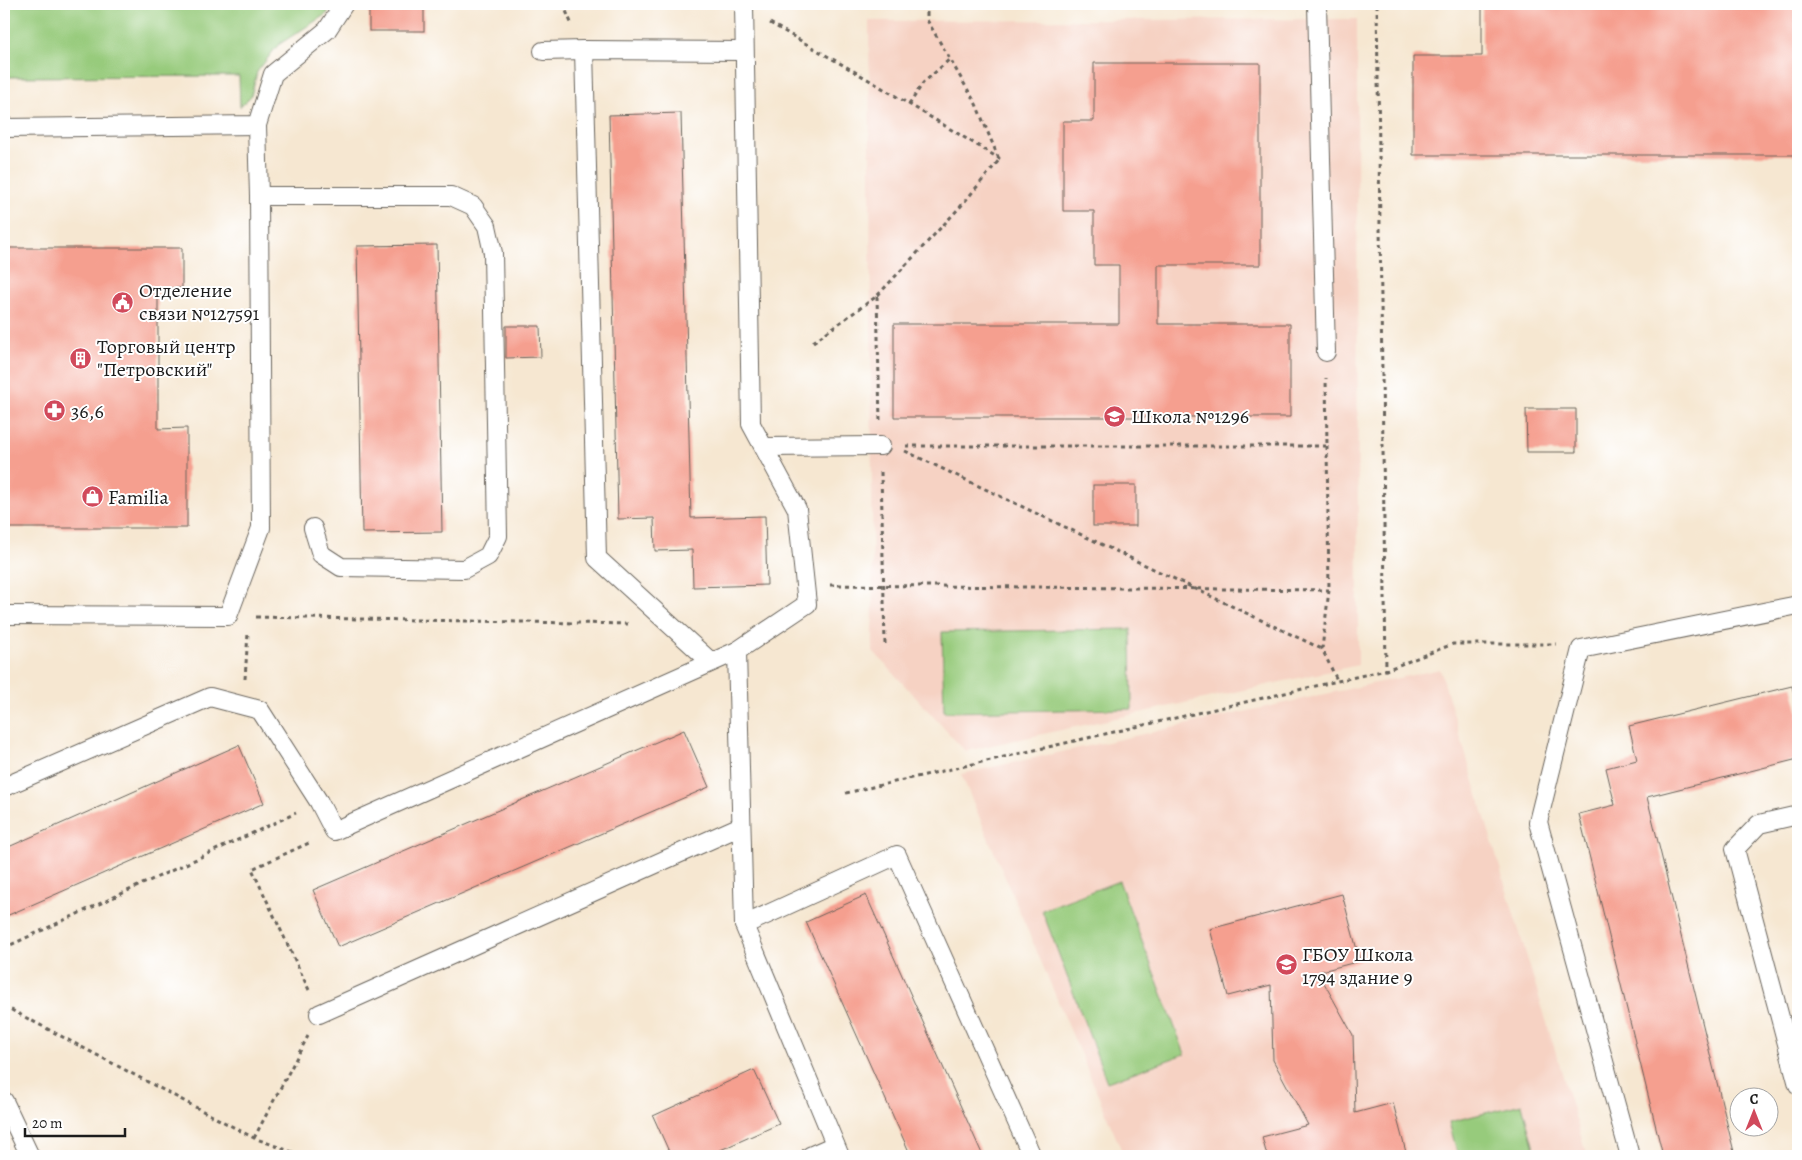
<svg xmlns="http://www.w3.org/2000/svg" width="1802" height="1160" font-family="Alegreya,serif">
<rect width="100%" height="100%" fill="#fff"/>
<filter id="ink" filterUnits="userSpaceOnUse"><feTurbulence type="fractalNoise" baseFrequency=".02" numOctaves="2"/><feDisplacementMap in="SourceGraphic" scale="10" xChannelSelector="R" yChannelSelector="G"/><feConvolveMatrix kernelMatrix="1 2 1 2 8 2 1 2 1" color-interpolation-filters="sRGB"/></filter>
<filter id="wash" filterUnits="userSpaceOnUse"><feTurbulence type="fractalNoise" baseFrequency=".0096" numOctaves="4" result="noise"/><feDisplacementMap in="SourceGraphic" scale="20" xChannelSelector="R" yChannelSelector="G"/><feGaussianBlur stdDeviation="1.12" result="paint"/><feColorMatrix in="noise" values="0 0 0 0 0 0 0 0 0 0 0 0 0 0 0 0 0 1.4 0 .05"/><feComposite in="paint" operator="in"/></filter>
<g filter="url(#wash)">
<rect width="100%" height="100%" fill="#f6e7d1"/>
<g fill="#f6d2c3">
<path d="M 1357,19 L 1358,665 L 965,751 L 873,651 L 869,21 Z"/>
<path d="M 1440,669 L 1587,1156 L 1124,1156 L 961,774 Z"/>
</g>
<g fill="#97cb7c" stroke="#5a744c">
<path d="M 4,4 L 328,4 L 328,13 L 278,45 L 257,72 L 251,96 L 240,107 L 239,76 L 4,77 Z"/>
<path d="M 1131,629 L 1132,709 L 944,712 L 942,632 Z"/>
<path d="M 1119,881 L 1185,1054 L 1107,1082 L 1042,910 Z"/>
<path d="M 1522,1104 L 1536,1156 L 1458,1156 L 1449,1122 Z"/>
</g>
<g id="blocks">
<g fill="#f59f8f">
<rect x="369" y="4" width="55" height="27"/>
<path d="M 1482,4 L 1798,4 L 1798,155 L 1413,155 L 1413,56 L 1482,56 Z"/>
<path d="M 1094,63 L 1260,63 L 1260,265 L 1158,265 L 1158,324 L 1290,324 L 1290,417 L 894,417 L 894,324 L 1119,324 L 1119,265 L 1094,265 L 1094,211 L 1063,211 L 1063,121 L 1094,121 Z"/>
<path d="M 681,113 L 691,518 L 765,516 L 767,585 L 693,587 L 692,550 L 655,551 L 654,518 L 618,519 L 609,115 Z"/>
<path d="M 437,245 L 442,532 L 362,533 L 357,246 Z"/>
<path d="M 4,248 L 182,248 L 182,288 L 158,288 L 158,429 L 187,428 L 187,528 L 4,528 Z"/>
<path d="M 506,326 L 540,326 L 541,357 L 506,358 Z"/>
<path d="M 1526,409 L 1576,409 L 1576,452 L 1527,452 Z"/>
<rect x="1093" y="485" width="43" height="41"/>
<path d="M 1792,686 L 1798,710 L 1798,759 L 1647,797 L 1735,1156 L 1663,1156 L 1579,814 L 1615,805 L 1606,768 L 1637,760 L 1629,726 Z"/>
<path d="M 684,730 L 709,787 L 338,947 L 313,890 Z"/>
<path d="M 239,745 L 264,803 L 4,917 L 4,849 Z"/>
<path d="M 1342,894 L 1360,961 L 1318,972 L 1353,1035 L 1355,1113 L 1393,1103 L 1407,1156 L 1267,1156 L 1262,1137 L 1308,1125 L 1273,1060 L 1271,985 L 1228,996 L 1210,929 Z"/>
<path d="M 866,895 L 983,1156 L 911,1156 L 806,922 Z"/>
<path d="M 754,1070 L 779,1124 L 707,1156 L 671,1156 L 653,1116 Z"/>
</g>
</g>
</g>
<g filter="url(#ink)">
<use href="#blocks" fill-opacity="0" stroke="#68635b" stroke-width="1"/>
<g fill="none" stroke-linecap="round" stroke-linejoin="round">
<defs>
<g id="service">
<path d="M 1317,4 L 1326,352"/>
<path d="M 543,51 L 584,50"/>
<path d="M 257,125 L 259,196 L 451,196 L 473,206 L 487,226 L 493,253 L 498,536 L 488,556 L 464,569 L 341,567 L 321,554 L 313,528"/>
<path d="M 4,128 L 257,125 L 273,74 L 327,30 L 344,4"/>
<path d="M 764,447 L 881,446"/>
<path d="M 4,615 L 228,616 L 261,528 L 259,196"/>
<path d="M 737,651 L 744,925 L 840,1156"/>
<path d="M 711,662 L 597,558 L 584,50 L 744,51"/>
<path d="M 4,787 L 210,697 L 260,710 L 319,802 L 334,831 L 737,651 L 807,604 L 797,509 L 751,424 L 744,4"/>
<path d="M 1798,815 L 1759,824 L 1735,849 L 1798,1085"/>
<path d="M 744,925 L 897,855 L 1032,1156"/>
<path d="M 319,1014 L 741,826"/>
<path d="M 4,1101 L 30,1156"/>
<path d="M 810,1156 L 835,1145"/>
<path d="M 1630,1156 L 1538,822 L 1581,649 L 1798,605"/>
</g>
</defs>
<use href="#service" stroke="#68635b" stroke-width="20"/>
<g stroke="#68635b" stroke-width="3" stroke-dasharray="4 4" stroke-linecap="butt">
<path d="M 563,4 L 572,25"/>
<path d="M 927,4 L 927,20 L 976,104 L 999,159"/>
<path d="M 1377,4 L 1386,670"/>
<path d="M 770,23 L 869,80 L 1000,159"/>
<path d="M 909,105 L 923,83 L 950,59"/>
<path d="M 877,296 L 880,421"/>
<path d="M 813,342 L 877,296 L 961,206 L 1000,159"/>
<path d="M 906,446 L 1327,446 L 1326,378"/>
<path d="M 1327,446 L 1329,590 L 1322,649 L 1337,680"/>
<path d="M 905,451 L 1322,649"/>
<path d="M 881,472 L 885,644"/>
<path d="M 830,585 L 1329,590"/>
<path d="M 256,617 L 629,624"/>
<path d="M 245,679 L 248,633"/>
<path d="M 846,793 L 1386,670 L 1453,644 L 1556,644"/>
<path d="M 4,948 L 296,813"/>
<path d="M 309,990 L 252,869 L 311,842"/>
<path d="M 4,1006 L 254,1138 L 303,1156"/>
<path d="M 254,1138 L 308,1036"/>
</g>
<use href="#service" stroke="#fff" stroke-width="18"/>
</g>
</g>
<defs>
<symbol id="civic-disc" viewBox="-11 -11 22 22"><circle r="9.5" fill="#d1495b" stroke="#fff"/><path d="M-.6-6.5H3V-4.5H.6V-3L4-1V1h2V6H-6V1h2V-1L-.6-3ZM-1.2 2.5V6h2.4V2.5Z" fill="#fff"/></symbol>
<symbol id="building-disc" viewBox="-11 -11 22 22"><circle r="9.5" fill="#d1495b" stroke="#fff"/><path d="M-4-6H4V6H1V3H-1V6H-4ZM-2.5-4.3h1.7v1.8h-1.7ZM.8-4.3h1.7v1.8H.8ZM-2.5-1h1.7V.8h-1.7ZM.8-1h1.7V.8H.8Z" fill="#fff"/></symbol>
<symbol id="pharmacy-disc" viewBox="-11 -11 22 22"><circle r="9.5" fill="#d1495b" stroke="#fff"/><path d="M-2-6h4v4h4v4h-4v4h-4v-4h-4v-4h4Z" fill="#fff"/></symbol>
<symbol id="school-disc" viewBox="-11 -11 22 22"><circle r="9.5" fill="#d1495b" stroke="#fff"/><path d="M0-5L7-2L0 1L-7-2ZM-4 1L0 2.5L4 1V4Q0 6-4 4Z" fill="#fff"/></symbol>
<symbol id="shop-disc" viewBox="-11 -11 22 22"><circle r="9.5" fill="#d1495b" stroke="#fff"/><path d="M-5-2.5h2.3a2.7 3.5 0 0 1 5.4 0H5L5.5 6h-11ZM-1.5-2.5h3a1.5 2.3 0 0 0-3 0Z" fill="#fff"/></symbol>
</defs>
<g fill-rule="evenodd">
<use href="#civic-disc" x="110" y="290" width="25" height="25"/>
<use href="#building-disc" x="68" y="346" width="25" height="25"/>
<use href="#pharmacy-disc" x="42" y="398" width="25" height="25"/>
<use href="#school-disc" x="1102" y="404" width="25" height="25"/>
<use href="#shop-disc" x="80" y="484" width="25" height="25"/>
<use href="#school-disc" x="1274" y="952" width="25" height="25"/>
</g>
<g text-anchor="middle" stroke-width="4" stroke-linejoin="round" paint-order="stroke">
<g font-size="20" fill="#1c1c1c" stroke="#fff" text-anchor="start">
<text x="139" y="297">Отделение<tspan x="139" dy="23">связи №127591</tspan></text>
<text x="97" y="353">Торговый центр<tspan x="97" dy="23">"Петровский"</tspan></text>
<text x="71" y="418">36,6</text>
<text x="1131" y="423">Школа №1296</text>
<text x="108" y="504">Familia</text>
<text x="1302" y="961">ГБОУ Школа<tspan x="1302" dy="23">1794 здание 9</tspan></text>
</g>
</g>
<rect width="1802" height="1160" fill="none" stroke="#fff" stroke-width="20"/>
<g transform="translate(1754 1112)"><circle r="24" fill="#ffffff" stroke="#a4a4a4"/>
<path d="M0-4L9 19L0 12L-9 19Z" fill="#d1495b"/>
<text y="-8" font-size="14" font-weight="bold" text-anchor="middle" fill="#1c1c1c">С</text>
</g>
<path d="M25 1128v8h100v-8" fill="none" stroke="#1c1c1c" stroke-width="2.5"/>
<text x="32" y="1128" font-size="15" fill="#1c1c1c" stroke="#ffffff" stroke-width="4" paint-order="stroke">20 m</text>
</svg>
